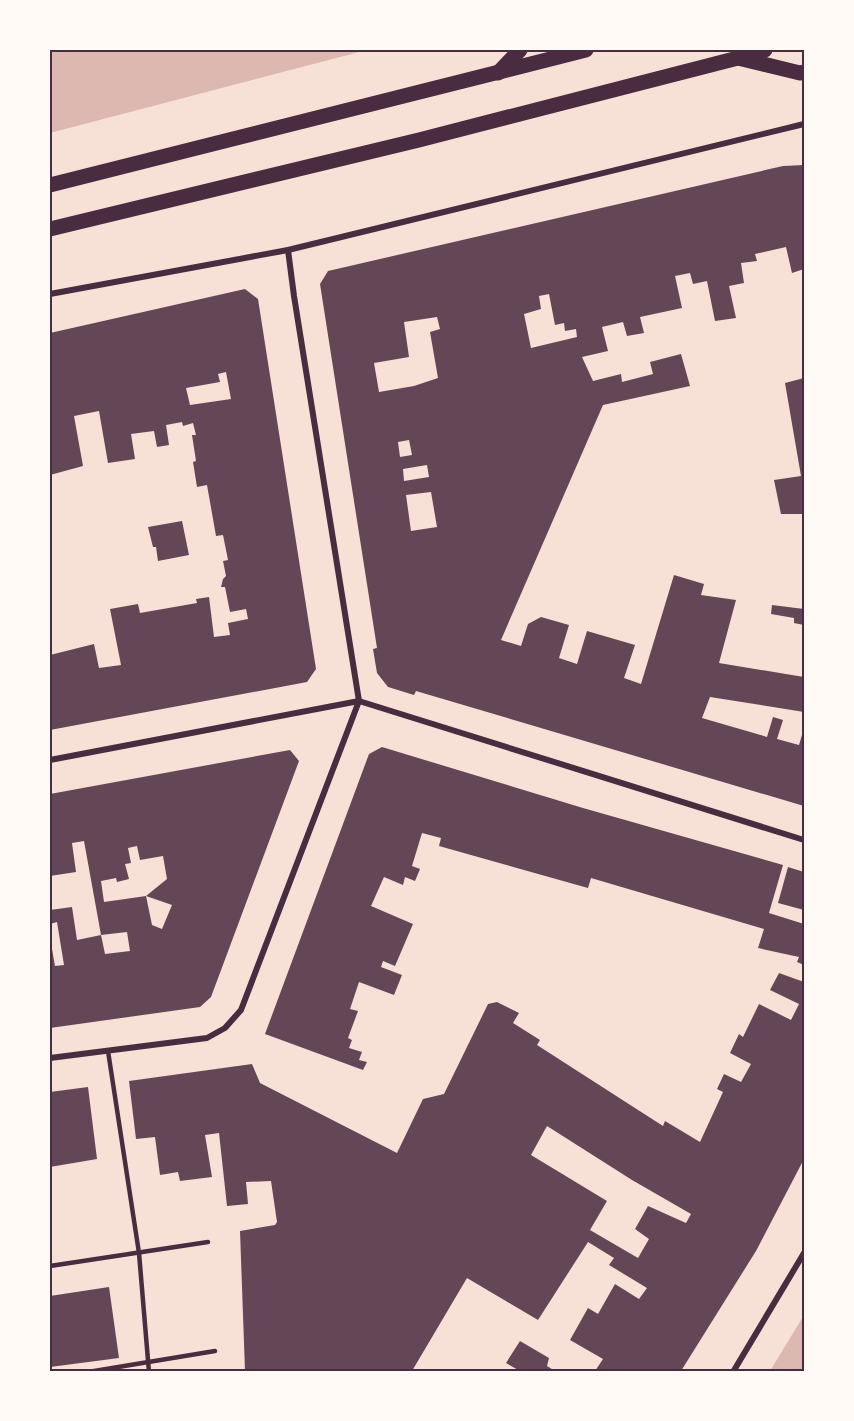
<svg xmlns="http://www.w3.org/2000/svg" width="854" height="1421" font-family="'Titillium Web',sans-serif">
<rect width="100%" height="100%" fill="#f7e1d7"/>
<g fill="#dcb8b0">
<path d="M 50,50 L 367,50 L 50,133 Z"/>
<path d="M 804,1315 L 804,1371 L 770,1371 Z"/>
</g>
<g fill="#644757" fill-rule="evenodd">
<path d="M 804,165 L 804,269 L 792,273 L 786,247 L 755,254 L 757,261 L 741,263 L 744,283 L 729,286 L 736,318 L 715,321 L 707,281 L 693,284 L 690,273 L 675,276 L 682,308 L 640,317 L 644,333 L 627,336 L 623,322 L 602,327 L 608,351 L 582,357 L 593,381 L 621,374 L 622,382 L 653,374 L 650,362 L 681,354 L 690,386 L 603,405 L 501,640 L 521,646 L 528,624 L 541,617 L 569,625 L 559,658 L 577,664 L 587,631 L 635,645 L 624,678 L 641,684 L 674,575 L 704,584 L 701,595 L 736,600 L 719,663 L 804,677 L 804,712 L 710,697 L 702,718 L 767,737 L 773,717 L 783,720 L 777,739 L 799,745 L 804,728 L 804,806 L 416,691 L 414,695 L 388,687 L 377,673 L 373,649 L 377,648 L 320,284 L 328,271 L 783,166 ZM 549,294 L 555,325 L 564,323 L 565,331 L 576,329 L 577,337 L 531,348 L 524,314 L 541,309 L 539,296 ZM 437,317 L 440,329 L 430,332 L 438,378 L 414,386 L 379,392 L 374,363 L 409,357 L 404,322 ZM 409,440 L 412,455 L 400,457 L 398,442 ZM 427,465 L 429,477 L 404,481 L 403,469 ZM 431,492 L 437,527 L 411,531 L 406,495 Z"/>
<path d="M 245,289 L 258,299 L 316,669 L 307,682 L 50,730 L 50,655 L 94,644 L 99,668 L 121,665 L 110,609 L 138,604 L 140,613 L 197,603 L 196,599 L 209,597 L 214,637 L 230,635 L 228,623 L 248,619 L 246,609 L 230,612 L 225,587 L 221,587 L 223,579 L 226,576 L 223,561 L 228,560 L 223,535 L 216,536 L 207,485 L 197,487 L 193,462 L 196,461 L 192,435 L 196,435 L 193,423 L 183,426 L 182,422 L 166,425 L 169,445 L 157,447 L 154,431 L 131,434 L 135,459 L 108,463 L 99,411 L 74,416 L 83,466 L 50,475 L 50,333 ZM 226,372 L 231,399 L 190,405 L 186,388 L 220,382 L 218,374 Z"/>
<path d="M 804,378 L 804,514 L 781,514 L 774,480 L 801,476 L 785,383 Z"/>
<path d="M 182,521 L 189,555 L 158,561 L 156,547 L 153,547 L 148,527 Z"/>
<path d="M 772,605 L 804,609 L 804,625 L 794,623 L 794,618 L 771,614 Z"/>
<path d="M 382,747 L 583,808 L 783,865 L 769,913 L 804,924 L 804,965 L 797,962 L 799,957 L 758,948 L 764,929 L 591,878 L 588,888 L 439,846 L 441,838 L 422,833 L 412,866 L 420,869 L 415,881 L 405,877 L 403,885 L 384,877 L 371,906 L 413,924 L 395,966 L 383,961 L 381,967 L 402,975 L 394,995 L 359,982 L 350,1009 L 358,1011 L 348,1038 L 352,1040 L 349,1048 L 362,1052 L 359,1060 L 367,1062 L 363,1070 L 265,1034 L 369,754 Z"/>
<path d="M 290,750 L 299,761 L 211,997 L 200,1007 L 50,1028 L 50,949 L 52,949 L 55,966 L 64,965 L 57,922 L 50,924 L 50,910 L 72,907 L 77,940 L 101,935 L 105,954 L 130,951 L 127,932 L 101,935 L 84,841 L 72,843 L 76,872 L 50,876 L 50,794 ZM 137,846 L 140,860 L 163,856 L 167,879 L 146,896 L 172,905 L 162,929 L 152,925 L 146,896 L 104,902 L 101,881 L 116,878 L 117,882 L 129,879 L 125,864 L 131,863 L 128,848 Z"/>
<path d="M 788,867 L 804,872 L 804,910 L 778,903 Z"/>
<path d="M 779,973 L 804,982 L 804,1159 L 756,1251 L 681,1371 L 595,1371 L 603,1359 L 570,1340 L 588,1308 L 598,1314 L 615,1284 L 639,1299 L 647,1288 L 609,1265 L 614,1258 L 588,1242 L 538,1320 L 467,1278 L 412,1371 L 245,1371 L 240,1231 L 275,1225 L 277,1222 L 271,1181 L 246,1182 L 248,1204 L 227,1206 L 219,1133 L 205,1135 L 212,1177 L 180,1181 L 178,1172 L 160,1175 L 155,1137 L 136,1139 L 129,1081 L 252,1064 L 260,1083 L 397,1153 L 423,1099 L 444,1094 L 488,1004 L 497,1002 L 519,1013 L 513,1023 L 540,1040 L 537,1045 L 663,1126 L 665,1121 L 700,1142 L 723,1092 L 717,1089 L 724,1074 L 741,1082 L 751,1064 L 730,1053 L 739,1034 L 743,1037 L 759,1004 L 791,1020 L 799,1004 L 770,990 ZM 547,1126 L 632,1180 L 691,1214 L 686,1223 L 648,1206 L 635,1229 L 649,1239 L 638,1258 L 590,1230 L 607,1201 L 531,1155 Z"/>
<path d="M 88,1087 L 97,1159 L 50,1167 L 50,1092 Z"/>
<path d="M 109,1287 L 119,1358 L 50,1367 L 50,1296 Z"/>
<path d="M 520,1341 L 549,1358 L 547,1366 L 555,1371 L 520,1371 L 506,1363 Z"/>
</g>
<g fill="none" stroke-linecap="round" stroke-linejoin="round">
<g stroke="#4a2c40" stroke-width="4.5">
<path d="M 108,1051 L 139,1253 L 149,1372"/>
<path d="M 50,1266 L 208,1242"/>
<path d="M 88,1372 L 215,1351"/>
</g>
<g stroke="#4a2c40" stroke-width="6">
<path d="M 50,294 L 288,250 L 804,124"/>
<path d="M 50,760 L 359,701 L 804,840"/>
<path d="M 50,1058 L 207,1038 L 225,1028 L 241,1010 L 359,701 L 294,296 L 288,250"/>
<path d="M 733,1372 L 804,1253"/>
</g>
<g stroke="#4a2c40" stroke-width="15">
<path d="M 738,58 L 800,73 L 804,72"/>
<path d="M 498,73 L 520,50"/>
<path d="M 50,185 L 586,50"/>
<path d="M 50,229 L 419,140 L 738,58 L 765,50"/>
</g>
</g>
<rect width="854" height="1421" fill="none" stroke="#fffaf5" stroke-width="102"/>
<rect x="51" y="51" width="752" height="1319" fill="none" stroke="#4a2c40" stroke-width="2"/>
</svg>
